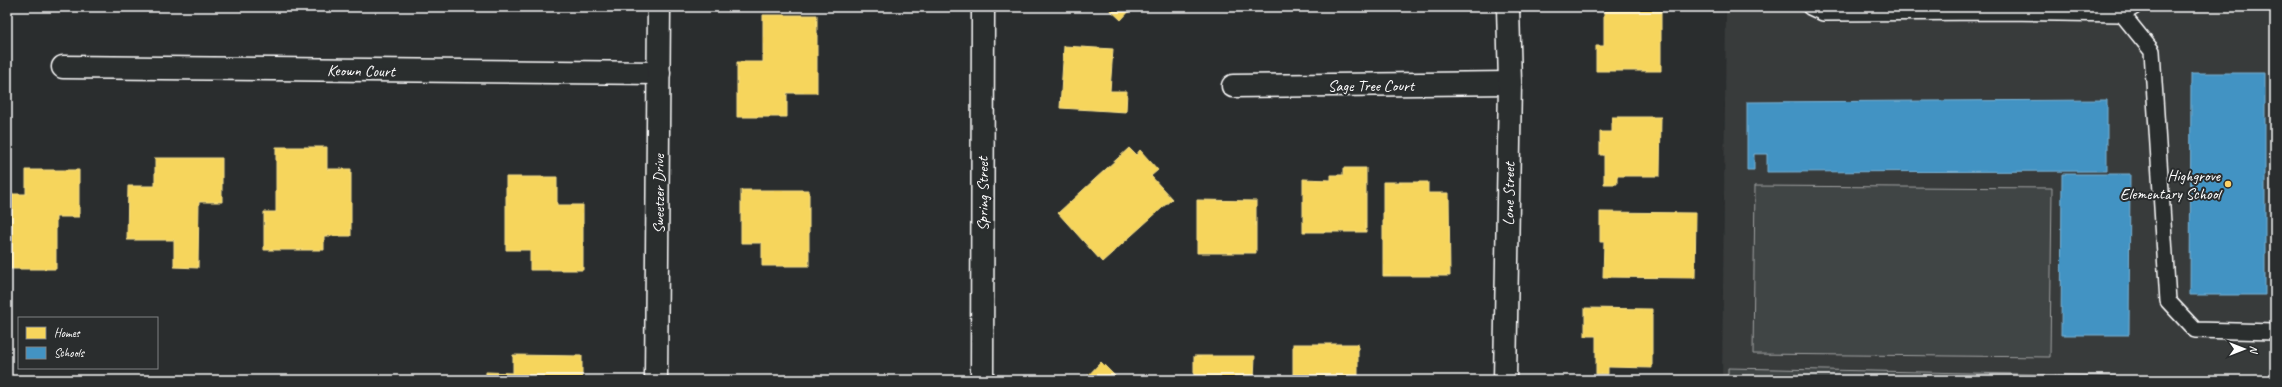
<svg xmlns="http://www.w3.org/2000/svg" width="2282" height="387" font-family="Caveat,sans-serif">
<rect width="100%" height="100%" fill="#2a2d2e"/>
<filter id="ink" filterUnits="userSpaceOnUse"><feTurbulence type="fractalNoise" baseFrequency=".025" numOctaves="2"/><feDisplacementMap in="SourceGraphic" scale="8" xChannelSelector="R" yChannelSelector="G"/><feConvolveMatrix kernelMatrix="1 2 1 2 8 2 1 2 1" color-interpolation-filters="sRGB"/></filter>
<g filter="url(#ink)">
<path fill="#373a3b" d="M 1726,7 L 2275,7 L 2275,380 L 1722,380 Z"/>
<g fill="#414445" stroke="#a0a2a2">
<path d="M 1755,186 L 2052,188 L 2050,357 L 1753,354 Z"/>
<path d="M 1728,368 L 2115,376 L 2115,380 L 1728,380 Z"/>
</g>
<g fill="#f6d55c" stroke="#f9e28d">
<path d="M 1107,7 L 1133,7 L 1121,20 Z"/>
<path d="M 1604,7 L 1661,7 L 1661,71 L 1596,71 L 1596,46 L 1604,46 Z"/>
<path d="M 763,15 L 817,15 L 817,93 L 787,93 L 787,117 L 737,117 L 737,62 L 763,62 Z"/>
<path d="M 1064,46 L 1113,49 L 1110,91 L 1127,91 L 1126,112 L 1060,108 Z"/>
<path d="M 1612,117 L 1661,117 L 1660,176 L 1617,176 L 1617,184 L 1604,184 L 1604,155 L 1600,155 L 1600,132 L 1612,132 Z"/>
<path d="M 276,147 L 327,147 L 327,169 L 351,169 L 351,236 L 324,236 L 324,250 L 264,250 L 264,212 L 276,212 Z"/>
<path d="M 1129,148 L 1136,155 L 1140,150 L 1158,170 L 1151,176 L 1172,199 L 1102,262 L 1058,213 Z"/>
<path d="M 155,158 L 222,158 L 222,202 L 199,202 L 198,268 L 174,267 L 174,240 L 127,240 L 128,186 L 155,186 Z"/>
<path d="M 1343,168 L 1366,168 L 1366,232 L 1303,232 L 1303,179 L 1331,180 L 1331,175 L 1343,175 Z"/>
<path d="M 26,170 L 79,170 L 79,217 L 56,217 L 56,269 L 7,269 L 7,194 L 26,194 Z"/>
<path d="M 506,177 L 557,177 L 557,205 L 583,205 L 583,270 L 530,270 L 530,250 L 506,250 Z"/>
<path d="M 1383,182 L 1428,182 L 1428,193 L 1449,193 L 1450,276 L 1383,276 Z"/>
<path d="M 741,190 L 809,190 L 809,266 L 762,266 L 762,243 L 741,243 Z"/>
<path d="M 1197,200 L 1256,201 L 1256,253 L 1197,253 Z"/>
<path d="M 1600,212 L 1696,213 L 1695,278 L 1603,277 L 1604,242 L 1600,242 Z"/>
<path d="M 1585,308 L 1652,309 L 1652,368 L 1608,367 L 1608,374 L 1596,374 L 1596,336 L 1585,336 Z"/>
<rect x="1293" y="344" width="65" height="36"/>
<path d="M 513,355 L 582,356 L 582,380 L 486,380 L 486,372 L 513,373 Z"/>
<path d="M 1194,356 L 1255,356 L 1254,380 L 1194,380 Z"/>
<path d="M 1101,362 L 1119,380 L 1084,380 Z"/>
</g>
<g fill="#4393c3" stroke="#7bb3d5">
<path d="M 2191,73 L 2265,73 L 2265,295 L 2190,295 Z"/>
<path d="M 2107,100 L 2107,171 L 1767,172 L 1767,154 L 1754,154 L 1754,170 L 1747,170 L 1747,102 Z"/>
<path d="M 2062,174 L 2130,174 L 2129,335 L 2061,335 Z"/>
</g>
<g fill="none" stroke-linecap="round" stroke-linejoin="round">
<defs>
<g id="service">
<path d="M 1810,7 L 1823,13 L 2005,12 L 2122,14 L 2134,7"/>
<path d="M 2122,14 L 2152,51 L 2168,301 L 2195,330 L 2275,332"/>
</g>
<g id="minor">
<path d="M 63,67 L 659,73"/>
<path d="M 1233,86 L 1510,83"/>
<path d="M 656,380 L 659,7"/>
<path d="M 1505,380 L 1510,83 L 1508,7"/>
</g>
<path id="tertiary" d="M 982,380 L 983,7"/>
</defs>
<use href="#service" stroke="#fff" stroke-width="18"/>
<use href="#minor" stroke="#fff" stroke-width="25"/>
<use href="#tertiary" stroke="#fff" stroke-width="25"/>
<use href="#service" stroke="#2a2d2e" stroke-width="15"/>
<use href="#minor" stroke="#2a2d2e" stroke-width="22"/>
<use href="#tertiary" stroke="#2a2d2e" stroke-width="22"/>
</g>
</g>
<circle fill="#ffd166" stroke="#2a2d2e" stroke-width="1.5" cx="2228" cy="184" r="4"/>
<g text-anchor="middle" stroke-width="4" stroke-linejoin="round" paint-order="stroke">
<g font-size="16" fill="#fff" stroke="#2a2d2e">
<text transform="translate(361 70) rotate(1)" y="6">Keown Court</text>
<text x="1371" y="91">Sage Tree Court</text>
<text transform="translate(658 194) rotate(-90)" y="6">Sweetzer Drive</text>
<text transform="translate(982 194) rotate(-90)" y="6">Spring Street</text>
<text transform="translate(1508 194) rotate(-89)" y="6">Lone Street</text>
</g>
<g font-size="16" fill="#fff" stroke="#2a2d2e" text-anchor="end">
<text x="2220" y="181">Highgrove<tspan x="2220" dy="18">Elementary School</tspan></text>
</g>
</g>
<rect width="2282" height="387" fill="none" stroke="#2a2d2e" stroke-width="24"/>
<rect x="12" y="12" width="2258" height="363" fill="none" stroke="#fff" stroke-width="1.5" filter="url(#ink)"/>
<rect x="18" y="317" width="140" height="52" fill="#2a2d2e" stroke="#7f8182"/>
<rect x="26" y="327" width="20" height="12" fill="#f6d55c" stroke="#7f8182"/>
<text x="54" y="337" font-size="12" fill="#ffffff">Homes</text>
<rect x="26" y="347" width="20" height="12" fill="#4393c3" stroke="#7f8182"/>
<text x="54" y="357" font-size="12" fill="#ffffff">Schools</text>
<g transform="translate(2244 349) rotate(90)" stroke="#2a2d2e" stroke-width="3" paint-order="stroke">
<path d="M0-3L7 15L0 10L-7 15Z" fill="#ffffff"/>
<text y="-6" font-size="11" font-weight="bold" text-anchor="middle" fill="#ffffff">N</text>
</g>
</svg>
